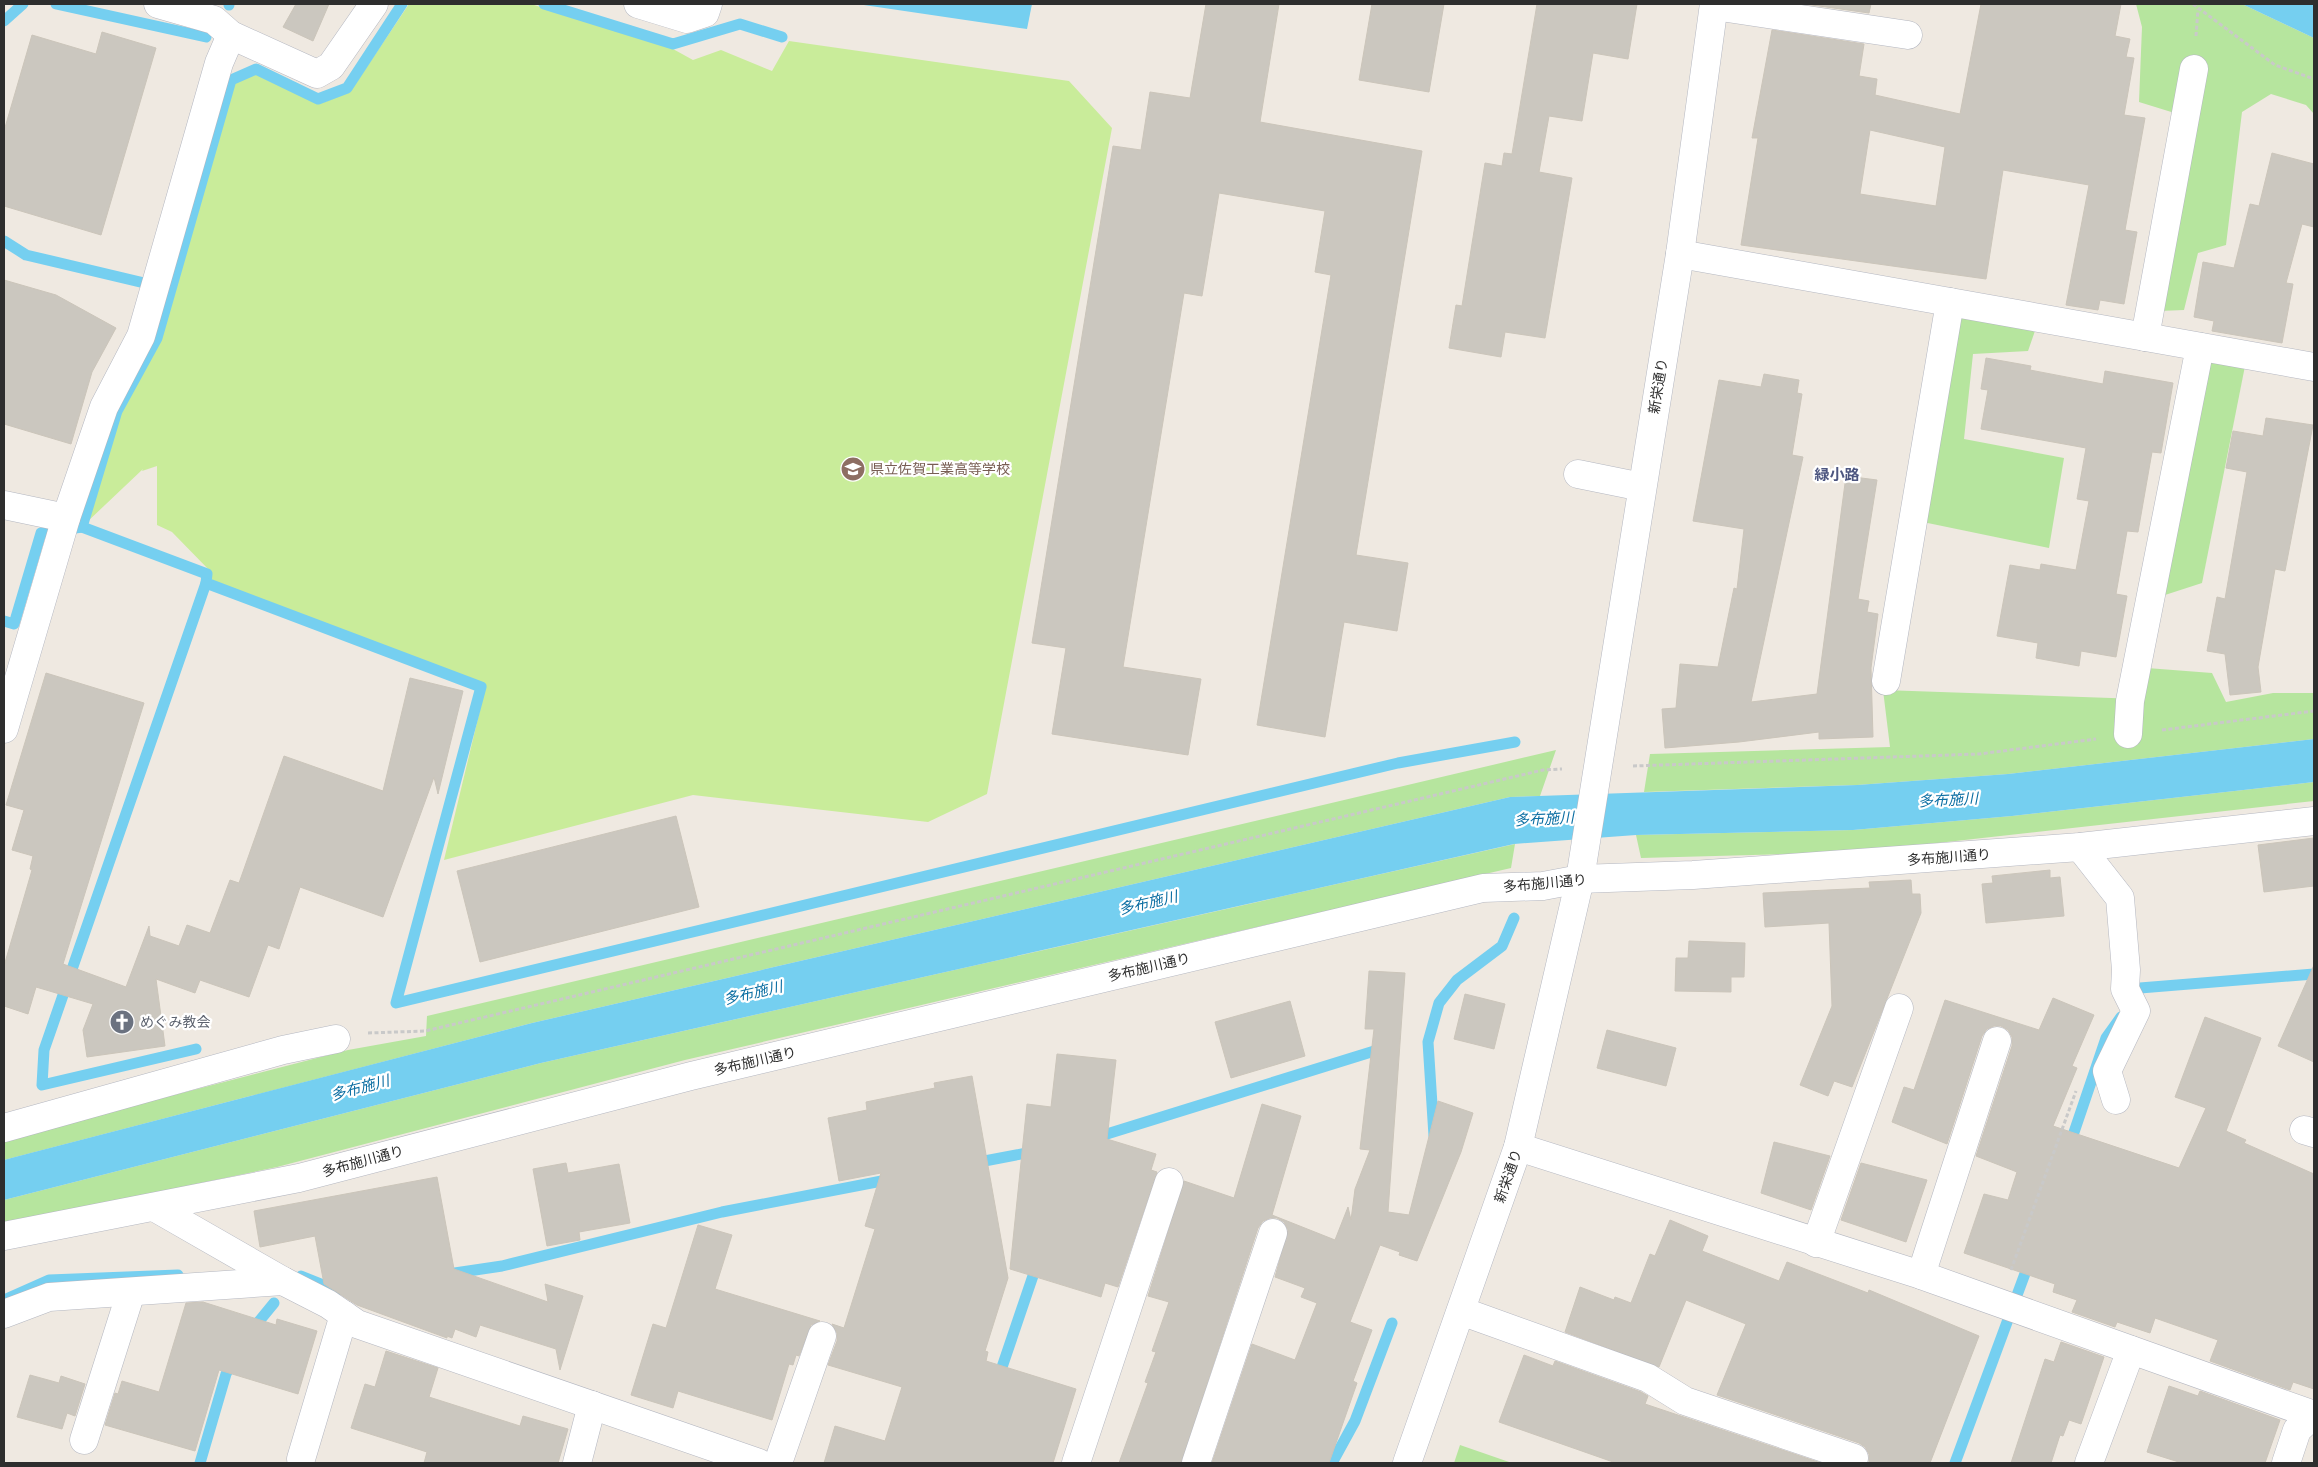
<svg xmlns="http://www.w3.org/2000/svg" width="2318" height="1467" font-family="Helvetica,'Noto Sans JP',sans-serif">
<rect width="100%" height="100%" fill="#efe9e1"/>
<g fill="#b6e59e">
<path d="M 2136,4 L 2242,4 L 2314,38 L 2314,114 L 2306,105 L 2271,94 L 2242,112 L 2226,245 L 2198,253 L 2184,310 L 2159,311 L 2181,115 L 2139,102 L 2142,27 Z"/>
<path d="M 1952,312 L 2036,328 L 2028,351 L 1973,354 L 1964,439 L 2064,458 L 2049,548 L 1918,521 Z"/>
<path d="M 2206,359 L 2245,366 L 2202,583 L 2165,595 Z"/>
<path d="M 2147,668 L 2212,673 L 2226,702 L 2273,693 L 2314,693 L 2314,739 L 2008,774 L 1857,785 L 1644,792 L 1650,754 L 1890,747 L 1883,690 L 2140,699 Z"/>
<path d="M 1556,750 L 1540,796 L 1510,797 L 532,1023 L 4,1160 L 4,1139 L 348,1050 L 426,1036 L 427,1016 Z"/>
<path d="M 2314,782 L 2314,801 L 1857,852 L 1641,858 L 1636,835 L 1853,830 L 2012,816 Z"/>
<path d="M 1515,844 L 1511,868 L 685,1060 L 277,1167 L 4,1224 L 4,1200 L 541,1063 Z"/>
<path d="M 1460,1445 L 1512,1463 L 1454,1463 Z"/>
</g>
<path fill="#c9ec9a" d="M 409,4 L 531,4 L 673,49 L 693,60 L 721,50 L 772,71 L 789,41 L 1069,81 L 1112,128 L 987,794 L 928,822 L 693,795 L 444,860 L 486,685 L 212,582 L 211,572 L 172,532 L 157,525 L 157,466 L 142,471 L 143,469 L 86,523 L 120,415 L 160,339 L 234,82 L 257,74 L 319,104 L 350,92 Z"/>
<g fill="#75cff0">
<path d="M 857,4 L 1032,4 L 1027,29 Z"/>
<path d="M 2242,4 L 2314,4 L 2314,38 Z"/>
<path d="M 2314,739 L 2314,782 L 2012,816 L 1853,830 L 1636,835 L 1514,844 L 541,1063 L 4,1200 L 4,1160 L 15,1157 L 532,1023 L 1510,797 L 1857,785 L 2008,774 Z"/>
</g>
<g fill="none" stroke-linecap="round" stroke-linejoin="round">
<g stroke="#75cff0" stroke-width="11">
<path d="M 56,4 L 206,37"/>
<path d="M 544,4 L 673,44 L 740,24 L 782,37"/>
<path d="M 229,5 L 229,4"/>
<path d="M 4,21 L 23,4"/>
<path d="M 4,241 L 26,255 L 157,286"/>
<path d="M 82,527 L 207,574 L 206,583 L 481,687 L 396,1003 L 1398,763 L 1515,742"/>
<path d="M 4,621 L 14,624 L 41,533 L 82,527 L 117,411 L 157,338 L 231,80 L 256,69 L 318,99 L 347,88 L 402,4"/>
<path d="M 2132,999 L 2140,988 L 2314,974"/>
<path d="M 196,1049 L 42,1085 L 44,1050 L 206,583"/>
<path d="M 1434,1136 L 1428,1042 L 1439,1003 L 1457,980 L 1502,946 L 1514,918"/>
<path d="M 1094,1138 L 1384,1048"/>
<path d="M 2069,1147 L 2106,1038 L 2121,1017"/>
<path d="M 974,1163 L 1037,1151"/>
<path d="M 448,1274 L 502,1266 L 722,1212 L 892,1179"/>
<path d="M 301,1276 L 336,1290 L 346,1289"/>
<path d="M 4,1300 L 49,1280 L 178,1275"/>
<path d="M 251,1331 L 274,1303"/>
<path d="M 998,1379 L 1038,1261"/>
<path d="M 200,1463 L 226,1374 L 234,1359"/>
<path d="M 1332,1463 L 1355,1421 L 1392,1323"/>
<path d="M 1955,1463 L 2030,1260"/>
</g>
</g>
<g fill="#cbc7bf" stroke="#cbc5ba" fill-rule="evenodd">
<path d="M 296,4 L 329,4 L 313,41 L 283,27 Z"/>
<path d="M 1206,4 L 1279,4 L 1260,122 L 1422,151 L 1356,555 L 1408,563 L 1397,631 L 1344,622 L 1325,737 L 1257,725 L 1331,275 L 1315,272 L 1325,211 L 1219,193 L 1202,296 L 1184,293 L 1123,667 L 1201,679 L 1188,755 L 1052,734 L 1066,648 L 1032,643 L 1113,146 L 1141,150 L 1150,92 L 1190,98 Z"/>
<path d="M 1372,4 L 1444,4 L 1429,92 L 1359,80 Z"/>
<path d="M 1537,4 L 1637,4 L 1628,59 L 1593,53 L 1582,121 L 1549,116 L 1539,172 L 1572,178 L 1545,338 L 1505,332 L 1501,357 L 1449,348 L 1456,305 L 1462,306 L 1485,163 L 1502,166 L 1504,153 L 1512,154 Z"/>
<path d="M 1805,4 L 1871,4 L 1869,13 Z"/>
<path d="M 1981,4 L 2121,4 L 2115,36 L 2130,39 L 2126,57 L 2134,58 L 2124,115 L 2145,118 L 2125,230 L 2137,232 L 2124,304 L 2100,300 L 2098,310 L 2066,305 L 2089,185 L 2003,170 L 1986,279 L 1741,245 L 1758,138 L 1752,138 L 1772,30 L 1864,44 L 1859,76 L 1877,79 L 1875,95 L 1960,114 ZM 1870,130 L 1945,147 L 1936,206 L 1860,194 Z"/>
<path d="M 102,32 L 156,48 L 101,235 L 4,206 L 4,131 L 32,35 L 96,54 Z"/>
<path d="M 2272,153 L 2314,164 L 2314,227 L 2302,224 L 2286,283 L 2293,284 L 2282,343 L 2212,331 L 2214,321 L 2194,317 L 2203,262 L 2234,268 L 2250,204 L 2259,206 Z"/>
<path d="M 4,280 L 56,295 L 116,328 L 92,372 L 71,444 L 4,424 Z"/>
<path d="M 1986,358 L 2031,366 L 2030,370 L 2103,384 L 2105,371 L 2173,383 L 2161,453 L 2152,452 L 2138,532 L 2127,531 L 2116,594 L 2127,596 L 2116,657 L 2081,651 L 2079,666 L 2036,658 L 2038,643 L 1997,636 L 2010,565 L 2040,570 L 2041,564 L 2076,570 L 2089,501 L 2077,499 L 2086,448 L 1981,429 L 1988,390 L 1981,389 Z"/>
<path d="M 1764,374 L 1799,380 L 1797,393 L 1802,394 L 1792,455 L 1803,457 L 1751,702 L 1817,694 L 1846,476 L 1877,480 L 1858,599 L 1869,601 L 1867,612 L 1878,614 L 1871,668 L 1873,737 L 1819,739 L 1819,732 L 1739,742 L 1665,748 L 1662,709 L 1676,708 L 1680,664 L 1718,667 L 1734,588 L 1737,589 L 1744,529 L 1693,521 L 1719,380 L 1761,387 Z"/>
<path d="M 2266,418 L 2313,425 L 2285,571 L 2275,569 L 2258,667 L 2261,692 L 2230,695 L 2225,654 L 2207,651 L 2217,597 L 2225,599 L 2247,472 L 2226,468 L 2233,431 L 2263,436 Z"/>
<path d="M 46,673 L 144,703 L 63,964 L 126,987 L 149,926 L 150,936 L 179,946 L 187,925 L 210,933 L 230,880 L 239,883 L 284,756 L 383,791 L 410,678 L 463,691 L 438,794 L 434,777 L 383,917 L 300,887 L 279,949 L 268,945 L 249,997 L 200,980 L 195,993 L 156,979 L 165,1046 L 87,1057 L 83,1030 L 93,1004 L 36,987 L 28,1014 L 4,1006 L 4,966 L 32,870 L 30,869 L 33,856 L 12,850 L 24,810 L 6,805 Z"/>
<path d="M 676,816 L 699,907 L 480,962 L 457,871 Z"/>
<path d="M 2314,838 L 2314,886 L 2264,892 L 2258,845 Z"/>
<path d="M 2050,870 L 2050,878 L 2060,877 L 2064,916 L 1986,923 L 1982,884 L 1993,883 L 1992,876 Z"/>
<path d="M 1911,880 L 1912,894 L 1920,894 L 1921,913 L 1852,1087 L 1834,1081 L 1828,1096 L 1800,1085 L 1832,1006 L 1829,923 L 1765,927 L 1763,893 L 1870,888 L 1869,882 Z"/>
<path d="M 1689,941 L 1745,943 L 1744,977 L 1731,977 L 1731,992 L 1675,991 L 1676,958 L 1688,958 Z"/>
<path d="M 2314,965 L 2314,1062 L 2278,1046 Z"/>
<path d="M 1369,971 L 1405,973 L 1388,1212 L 1409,1215 L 1438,1101 L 1473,1113 L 1461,1152 L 1417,1261 L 1399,1255 L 1400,1252 L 1380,1245 L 1350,1322 L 1372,1330 L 1353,1381 L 1357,1383 L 1329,1463 L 1212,1463 L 1252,1344 L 1295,1360 L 1317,1303 L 1301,1297 L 1305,1288 L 1275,1277 L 1288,1230 L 1284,1222 L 1277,1218 L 1270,1218 L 1263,1221 L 1258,1228 L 1181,1463 L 1119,1463 L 1148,1383 L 1145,1382 L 1156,1352 L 1152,1351 L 1169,1302 L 1148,1296 L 1184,1181 L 1234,1198 L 1262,1104 L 1301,1116 L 1272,1215 L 1335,1240 L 1348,1207 L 1351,1220 L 1355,1189 L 1370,1150 L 1360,1149 L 1374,1029 L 1365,1029 Z"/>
<path d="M 1465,994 L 1505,1004 L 1494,1049 L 1454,1039 Z"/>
<path d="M 2053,998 L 2094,1015 L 2072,1066 L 2077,1068 L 2053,1126 L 2179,1168 L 2206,1108 L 2175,1097 L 2205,1017 L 2261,1038 L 2226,1131 L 2246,1140 L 2244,1143 L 2314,1174 L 2314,1389 L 2293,1382 L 2290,1390 L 2210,1361 L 2218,1340 L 2155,1318 L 2150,1333 L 2117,1322 L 2115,1327 L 2072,1312 L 2077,1300 L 2053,1292 L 2055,1284 L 1964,1253 L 1984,1194 L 2008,1200 L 2017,1172 L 1976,1156 L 2012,1046 L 2012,1037 L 2008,1030 L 2001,1026 L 1994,1026 L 1987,1029 L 1982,1036 L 1947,1144 L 1892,1122 L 1904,1087 L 1914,1090 L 1945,1000 L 2039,1030 Z"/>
<path d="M 1290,1001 L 1305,1056 L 1231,1078 L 1215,1022 Z"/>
<path d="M 1607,1030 L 1676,1048 L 1666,1086 L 1597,1068 Z"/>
<path d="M 1057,1054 L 1116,1060 L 1107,1139 L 1156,1154 L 1151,1170 L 1157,1172 L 1118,1287 L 1105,1283 L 1101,1297 L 1010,1269 L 1027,1104 L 1051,1107 Z"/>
<path d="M 972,1076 L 1008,1278 L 985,1351 L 988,1352 L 986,1361 L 1076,1389 L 1053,1463 L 824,1463 L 835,1426 L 885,1441 L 902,1387 L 828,1365 L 837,1341 L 837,1333 L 832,1324 L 844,1328 L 875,1229 L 865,1226 L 881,1173 L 839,1181 L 828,1118 L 867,1110 L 866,1102 L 935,1088 L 934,1083 Z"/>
<path d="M 1774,1142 L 1830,1156 L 1811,1210 L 1761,1193 Z"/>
<path d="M 566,1163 L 568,1173 L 619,1164 L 630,1223 L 579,1232 L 580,1240 L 547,1246 L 533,1169 Z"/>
<path d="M 1861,1163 L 1927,1180 L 1906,1242 L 1841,1220 Z"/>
<path d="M 437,1177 L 454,1269 L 548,1302 L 545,1284 L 583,1296 L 560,1370 L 556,1349 L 480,1325 L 476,1337 L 455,1329 L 452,1338 L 447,1336 L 447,1338 L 357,1305 L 324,1284 L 315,1236 L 260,1247 L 254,1211 Z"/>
<path d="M 1670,1220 L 1708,1236 L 1702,1251 L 1779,1281 L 1787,1262 L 1868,1293 L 1869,1290 L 1979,1336 L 1930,1463 L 1869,1463 L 1869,1454 L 1865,1447 L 1859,1443 L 1717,1395 L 1746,1324 L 1686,1300 L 1659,1367 L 1565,1332 L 1580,1287 L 1614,1300 L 1615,1297 L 1631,1303 L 1650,1254 L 1655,1256 Z"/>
<path d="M 698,1225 L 732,1235 L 715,1289 L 820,1321 L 811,1325 L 799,1356 L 796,1355 L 793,1365 L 789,1364 L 772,1420 L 678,1391 L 673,1408 L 631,1395 L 653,1324 L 666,1328 Z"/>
<path d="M 203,1302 L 276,1325 L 277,1319 L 317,1331 L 298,1394 L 219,1370 L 195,1451 L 105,1425 L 115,1393 L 118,1394 L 122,1381 L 159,1392 L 186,1303 Z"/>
<path d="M 2061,1342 L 2104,1357 L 2081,1424 L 2069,1420 L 2063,1436 L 2060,1435 L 2051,1463 L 2011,1463 L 2045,1359 L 2054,1362 Z"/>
<path d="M 386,1351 L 438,1368 L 429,1397 L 520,1426 L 523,1416 L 568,1429 L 558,1463 L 424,1463 L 427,1452 L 351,1428 L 365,1384 L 375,1387 Z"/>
<path d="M 1524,1355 L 1553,1366 L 1555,1361 L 1641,1392 L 1648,1396 L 1645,1404 L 1821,1463 L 1616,1463 L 1499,1422 Z"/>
<path d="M 30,1375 L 59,1383 L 61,1376 L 85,1384 L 75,1416 L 67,1413 L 62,1429 L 17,1417 Z"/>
<path d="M 2169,1386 L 2198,1396 L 2200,1391 L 2280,1420 L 2265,1463 L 2182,1463 L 2147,1452 Z"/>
</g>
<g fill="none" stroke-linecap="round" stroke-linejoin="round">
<defs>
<g id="minor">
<path d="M 158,4 L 214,20 L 231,35 L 317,74 L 331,66 L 374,4"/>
<path d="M 638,4 L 687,19 L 705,13 L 708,4"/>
<path d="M 1714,6 L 1908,35"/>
<path d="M 1680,254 L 2314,367"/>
<path d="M 2145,337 L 2194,69"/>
<path d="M 1578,474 L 1642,487"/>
<path d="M 4,505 L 66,518"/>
<path d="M 1886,681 L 1950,302"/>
<path d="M 4,729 L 66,518 L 104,407 L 141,336 L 219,63 L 231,35"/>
<path d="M 2128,734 L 2130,701 L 2200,347"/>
<path d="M 2080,847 L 2120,898 L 2126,970 L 2125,989 L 2136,1011 L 2107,1071 L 2116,1100"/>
<path d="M 4,1128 L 283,1050 L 336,1039"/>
<path d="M 2304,1130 L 2314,1133"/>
<path d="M 1518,1147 L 1921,1275 L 2314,1415"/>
<path d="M 154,1207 L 283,1281 L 328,1304 L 357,1324 L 759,1463"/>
<path d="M 4,1236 L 299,1178 L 691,1076 L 1483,888 L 1543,886 L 1580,879 L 1693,875 L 2080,847 L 2314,821"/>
<path d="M 1816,1243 L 1899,1008"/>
<path d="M 1921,1275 L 1997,1041"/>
<path d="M 1461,1311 L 1648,1378 L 1685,1401 L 1854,1458"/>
<path d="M 4,1314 L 49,1297 L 283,1281"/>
<path d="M 84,1440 L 131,1292"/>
<path d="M 301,1459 L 344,1315"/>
<path d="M 577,1463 L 592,1405"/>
<path d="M 778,1463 L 822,1336"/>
<path d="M 1076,1463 L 1169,1182"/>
<path d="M 1196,1463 L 1273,1233"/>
<path d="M 1407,1463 L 1518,1147 L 1580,879 L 1680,254 L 1714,4"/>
<path d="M 2089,1463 L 2131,1350"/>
<path d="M 2286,1463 L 2297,1430 L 2314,1414"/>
</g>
</defs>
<use href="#minor" stroke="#b4b7c1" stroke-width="29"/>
<g stroke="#c9c9c9" stroke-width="3" stroke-dasharray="4 2.5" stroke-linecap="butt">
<path d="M 2193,4 L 2275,65 L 2314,79"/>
<path d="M 2196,36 L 2198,9"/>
<path d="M 2162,730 L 2314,711"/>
<path d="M 1633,766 L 1979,754 L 2096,739"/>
<path d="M 368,1033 L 425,1031 L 1543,770 L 1562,769"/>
<path d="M 2011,1270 L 2076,1091"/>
</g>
<use href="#minor" stroke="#fff" stroke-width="28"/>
</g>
<defs>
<symbol id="school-disc" viewBox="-11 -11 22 22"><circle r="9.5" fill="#8d6e63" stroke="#fff"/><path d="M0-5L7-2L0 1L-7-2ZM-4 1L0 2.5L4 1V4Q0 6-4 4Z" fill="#fff"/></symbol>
<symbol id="church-disc" viewBox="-11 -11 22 22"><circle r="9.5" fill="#6b7280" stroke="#fff"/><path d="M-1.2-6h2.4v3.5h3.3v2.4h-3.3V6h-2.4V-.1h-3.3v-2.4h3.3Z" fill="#fff"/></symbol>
</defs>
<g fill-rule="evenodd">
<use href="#school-disc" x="839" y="455" width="28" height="28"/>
<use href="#church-disc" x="108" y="1008" width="28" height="28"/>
</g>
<g text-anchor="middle" stroke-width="4.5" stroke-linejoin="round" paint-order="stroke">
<g font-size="14" fill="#2e2e2e" stroke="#fff">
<text transform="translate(1658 386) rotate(-81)" y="5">新栄通り</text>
<text transform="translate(1949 857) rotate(-4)" y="5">多布施川通り</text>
<text transform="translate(1545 883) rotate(-5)" y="5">多布施川通り</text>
<text transform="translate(1149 967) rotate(-13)" y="5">多布施川通り</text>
<text transform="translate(755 1061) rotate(-13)" y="5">多布施川通り</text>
<text transform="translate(363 1161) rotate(-15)" y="5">多布施川通り</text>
<text transform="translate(1508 1176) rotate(-71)" y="5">新栄通り</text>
</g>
<g font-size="14" fill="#785e54" stroke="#fff" text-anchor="start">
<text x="870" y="474">県立佐賀工業高等学校</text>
</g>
<g font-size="14" fill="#5b616d" stroke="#fff" text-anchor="start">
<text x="140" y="1027">めぐみ教会</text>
</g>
<g font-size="15" font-weight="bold" fill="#4d5680" stroke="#fff">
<text x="1837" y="480">緑小路</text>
</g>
<g font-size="15" font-style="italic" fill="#0d6fa3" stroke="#fff">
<text transform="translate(1948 800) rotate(-3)" y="5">多布施川</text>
<text transform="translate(1544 819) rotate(-3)" y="5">多布施川</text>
<text transform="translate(1148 903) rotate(-13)" y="5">多布施川</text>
<text transform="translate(753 993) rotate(-13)" y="5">多布施川</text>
<text transform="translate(360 1088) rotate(-15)" y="5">多布施川</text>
</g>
</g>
<rect width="2318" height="1467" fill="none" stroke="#2e2e2e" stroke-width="10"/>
</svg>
